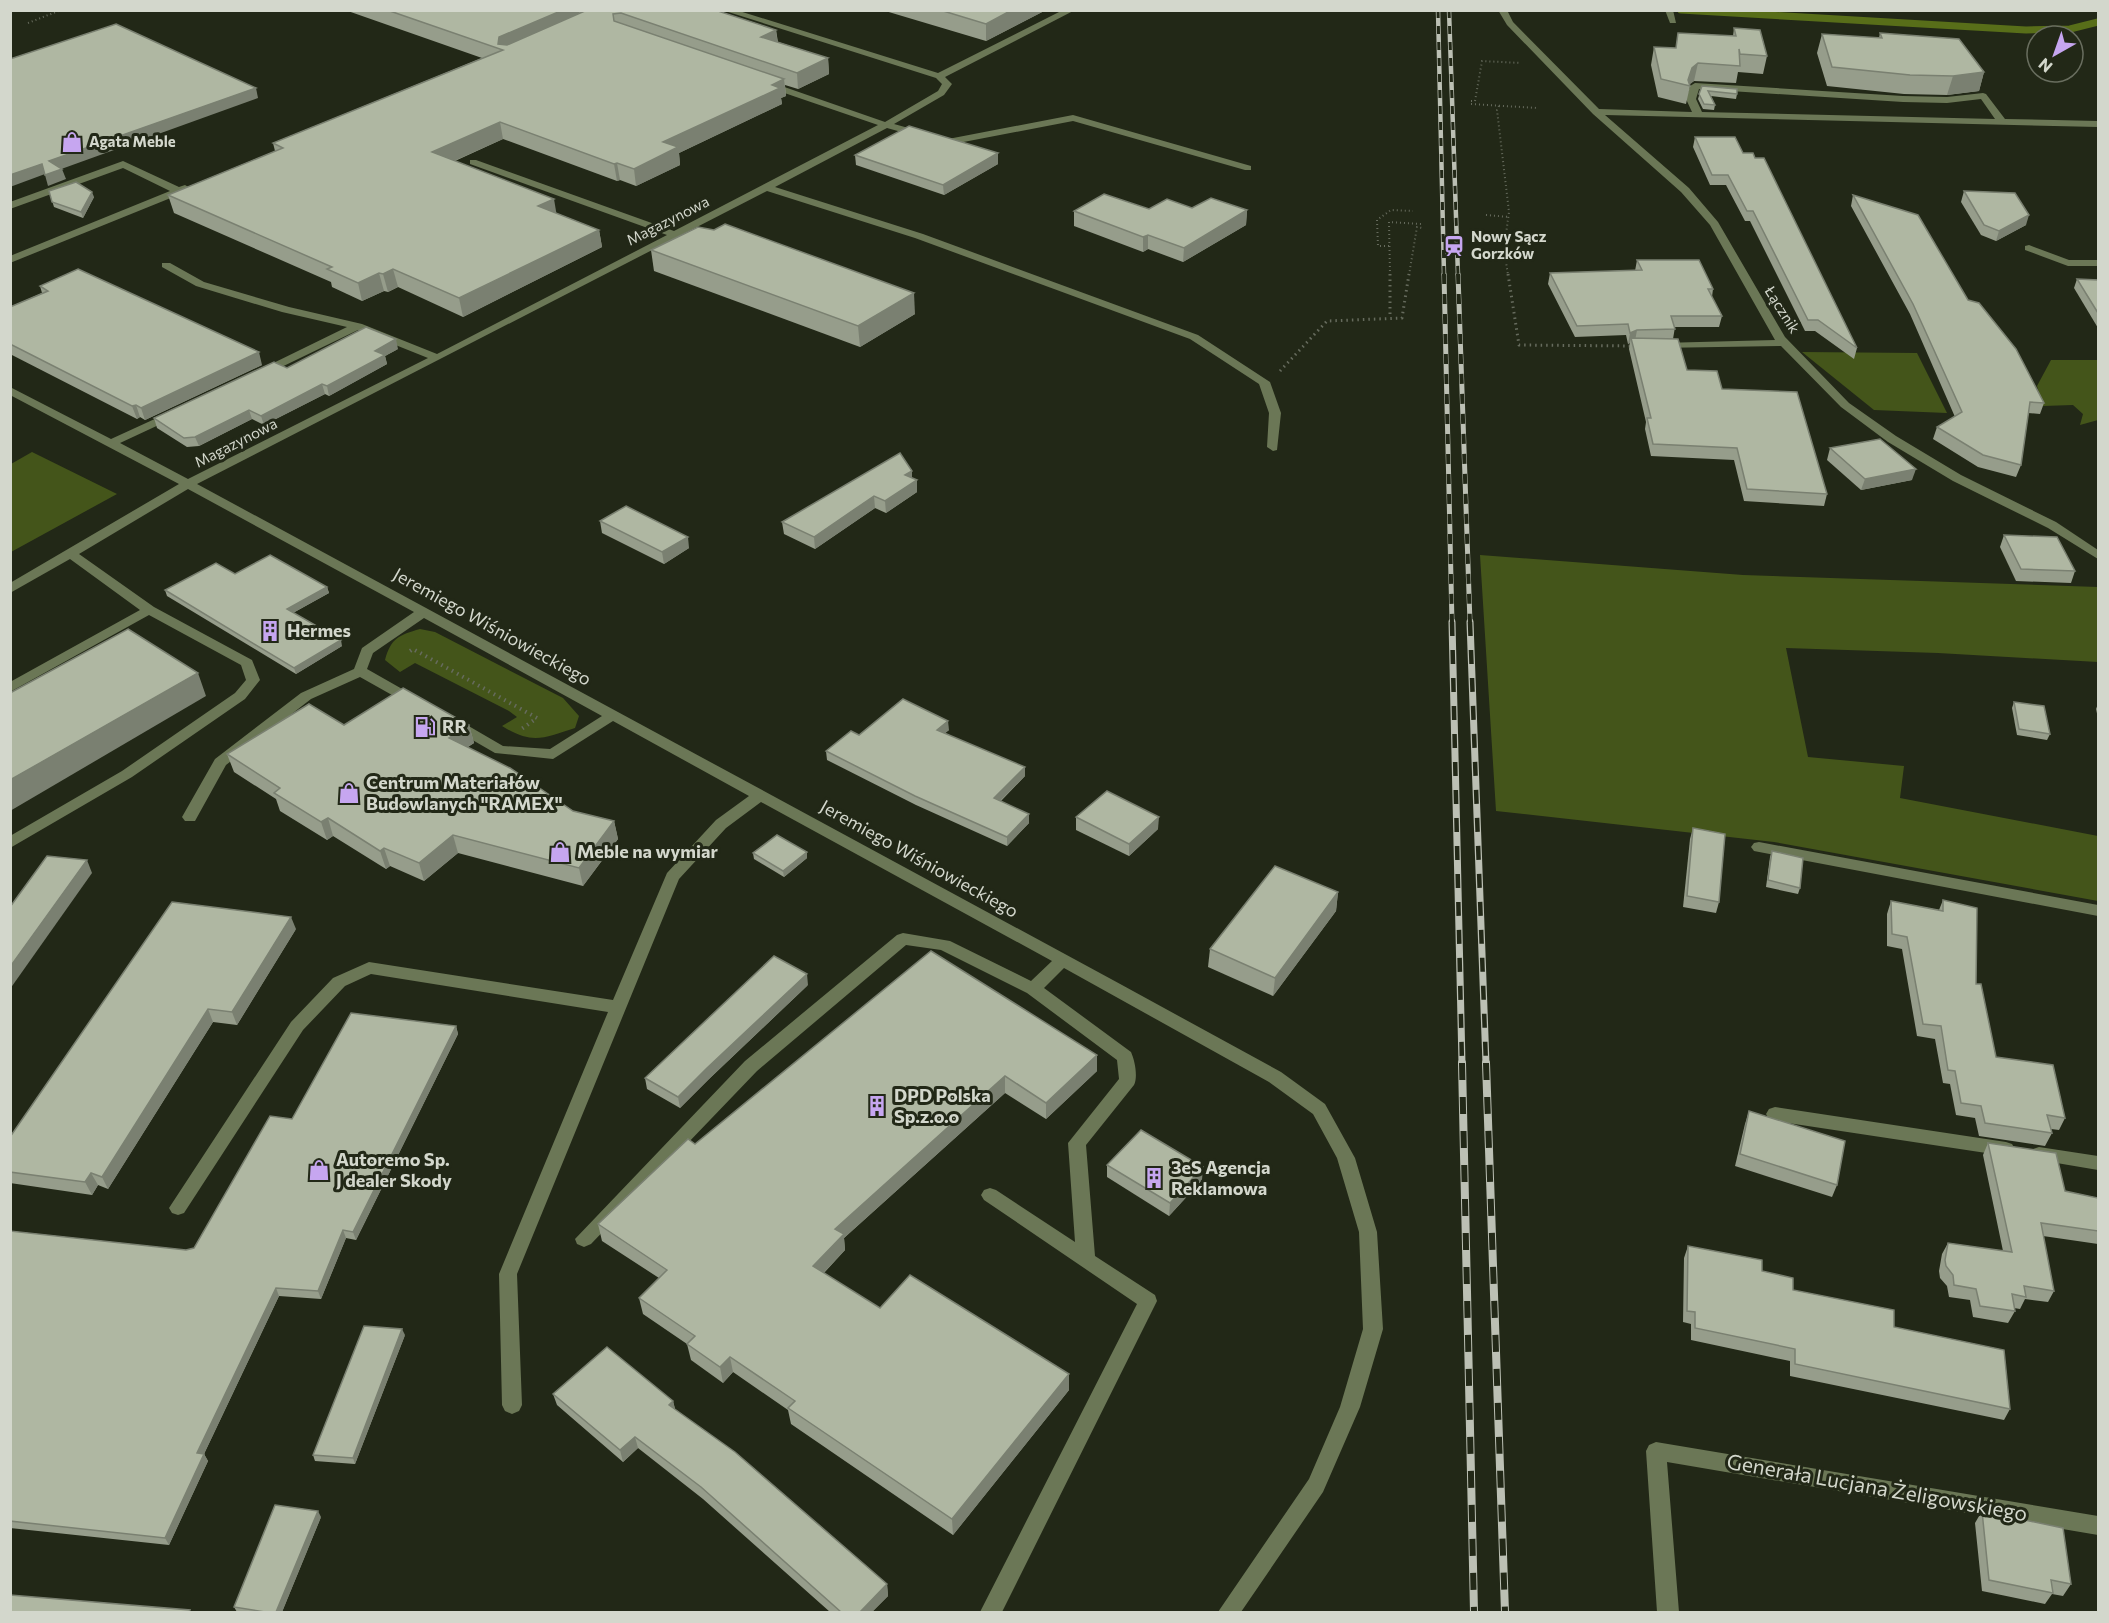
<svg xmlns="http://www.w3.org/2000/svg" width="2109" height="1623" font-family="Commissioner,sans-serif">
<rect width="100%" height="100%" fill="#222817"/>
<g fill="#44551a">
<path d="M 1802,352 L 1917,353 L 1947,413 L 1874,410 Z"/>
<path d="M 2051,360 L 2098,360 L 2098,420 L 2080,425 L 2083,414 L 2073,405 L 2043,406 L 2037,386 Z"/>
<path d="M 32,452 L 117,494 L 11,552 L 11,464 Z"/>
<path d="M 1480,555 L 1743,575 L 2098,587 L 2098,662 L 1938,653 L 1786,648 L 1808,757 L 1904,766 L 1900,798 L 2098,836 L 2098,901 L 1774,842 L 1496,811 Z"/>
<path d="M 420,629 L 435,632 L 563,698 L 579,716 L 575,728 C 544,738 532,745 502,726 L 517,717 L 509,711 L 415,663 L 400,672 L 385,660 C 391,638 399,635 420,629 Z"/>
</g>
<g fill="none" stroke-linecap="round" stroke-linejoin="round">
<path stroke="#586e19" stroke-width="7" d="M 1681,10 L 2026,30 L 2070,29 L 2098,22"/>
<g stroke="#666b5d" stroke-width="2" stroke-dasharray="1 3" stroke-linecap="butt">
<path d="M 28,23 L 61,10"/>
<path d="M 1471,101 L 1475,101 L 1482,61 L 1521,63"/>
<path d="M 1471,104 L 1538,108"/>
<path d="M 1499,106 L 1497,110 L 1509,212 L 1504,249 L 1508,275"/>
<path d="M 1486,215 L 1509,217"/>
<path d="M 1389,246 L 1378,246 L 1377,220 L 1391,210 L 1413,211"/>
<path d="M 1390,275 L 1389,222 L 1422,224"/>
<path d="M 1409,275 L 1417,227 L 1422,228"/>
</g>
<g stroke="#666b5d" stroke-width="3" stroke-dasharray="1.5 4" stroke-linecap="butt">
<path d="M 1390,274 L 1390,318"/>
<path d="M 1508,274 L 1519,345 L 1634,346"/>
<path d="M 1280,371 L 1327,321 L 1402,318 L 1409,274"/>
</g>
<path stroke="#666b5d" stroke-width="4" stroke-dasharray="1.5 4.5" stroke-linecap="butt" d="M 410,651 L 413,649 L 537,718 L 520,730"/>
<g fill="#6b7756" fill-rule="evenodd">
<path d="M 722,10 L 736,10 L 938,73 L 1063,10 L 1075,10 L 945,77 L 952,84 L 944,95 L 894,124 L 948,139 L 1073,115 L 1251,166 L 1251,170 L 1245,170 L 1073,121 L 948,145 L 887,128 L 775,187 L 923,234 L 1198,335 L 1270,382 L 1281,413 L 1277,450 L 1273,451 L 1267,447 L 1269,413 L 1259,384 L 1190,339 L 915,238 L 767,191 L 197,484 L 1122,985 L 1281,1072 L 1325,1104 L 1355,1158 L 1377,1232 L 1383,1329 L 1360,1407 L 1323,1492 L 1241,1612 L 1218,1612 L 1309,1479 L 1340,1407 L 1363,1329 L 1359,1232 L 1337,1158 L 1313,1114 L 1269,1082 L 1064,968 L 1044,988 L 1131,1052 C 1135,1061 1138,1077 1134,1085 L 1086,1145 L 1095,1256 L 1155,1295 L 1157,1301 L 1002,1612 L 980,1612 L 1137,1304 L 984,1200 L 981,1195 L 984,1190 L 990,1188 L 996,1190 L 1075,1242 L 1068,1143 L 1119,1079 L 1117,1060 L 1027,993 L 941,950 L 906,945 L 757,1071 L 591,1244 L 584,1247 L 577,1244 L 575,1239 L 745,1061 L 897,935 L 903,933 L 950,941 L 1031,981 L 1052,961 L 761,802 L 726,828 L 679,879 L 517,1274 L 522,1405 L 519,1411 L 512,1414 L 505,1411 L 502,1405 L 499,1274 L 608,1012 L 371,974 L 345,986 L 303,1030 L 184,1213 L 178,1215 L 172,1213 L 169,1208 L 291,1022 L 333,978 L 369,962 L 613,1000 L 667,873 L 716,820 L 749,796 L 613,721 L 553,759 L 495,753 L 450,727 L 448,724 L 450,721 L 460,721 L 503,746 L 550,749 L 602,716 L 424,618 L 373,653 L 367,669 L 418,698 L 420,701 L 418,704 L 408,704 L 360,677 L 311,699 L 226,765 L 195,821 L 185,821 L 182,817 L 215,759 L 301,693 L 354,669 L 362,648 L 414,612 L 188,489 L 79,554 L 154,607 L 252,660 L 260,680 L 245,699 L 132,777 L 10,848 L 10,836 L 122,771 L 235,693 L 246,680 L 241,665 L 149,615 L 10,692 L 10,682 L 140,610 L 70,559 L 10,593 L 10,583 L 179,484 L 10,395 L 10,387 L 111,439 L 170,412 L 178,412 L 178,416 L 120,443 L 188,479 L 428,358 L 358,330 L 265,375 L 257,375 L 257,371 L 347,327 L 282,312 L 196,286 L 162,267 L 162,263 L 170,263 L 204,282 L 289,307 L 362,324 L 437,354 L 667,235 L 470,164 L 470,160 L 476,160 L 674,231 L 878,125 L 764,86 L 764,82 L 770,82 L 885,122 L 938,91 L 942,84 L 936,78 Z"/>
<path d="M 1498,10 L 1507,10 L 1513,22 L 1599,109 L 1692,112 L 1686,99 L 1690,86 L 1695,83 L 1903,96 L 1947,97 L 1983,93 L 1986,94 L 2005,119 L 2098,121 L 2098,127 L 1605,115 L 1689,188 L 1718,222 L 1785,337 L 1849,403 L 1896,436 L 1961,475 L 2056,522 L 2098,550 L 2098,559 L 2048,528 L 1953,481 L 1888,442 L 1841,407 L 1781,346 L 1657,348 L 1655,346 L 1661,343 L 1775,340 L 1710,225 L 1681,192 L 1593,114 L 1507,25 ZM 1699,89 L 1903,102 L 1947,103 L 1981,99 L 1995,119 L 1702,112 L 1696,99 Z"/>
<path d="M 1665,10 L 1673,10 L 1676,23 L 1670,23 Z"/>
<path d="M 123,161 L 179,187 L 185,185 L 190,188 L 183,193 L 10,263 L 10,256 L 170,191 L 123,168 L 10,209 L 10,202 Z"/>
<path d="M 2029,245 L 2069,260 L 2098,260 L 2098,266 L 2068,266 L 2025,250 L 2025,246 Z"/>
<path d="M 1759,842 L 2098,905 L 2098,916 L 1754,851 L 1751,847 L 1754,843 Z"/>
<path d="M 1775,1107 L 2006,1142 L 2012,1144 L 2015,1149 L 2012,1154 L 2006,1156 L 1775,1121 L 1769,1119 L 1766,1114 L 1769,1109 Z"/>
<path d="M 2039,1147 L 2098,1156 L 2098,1170 L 2033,1159 L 2030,1154 L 2033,1149 Z"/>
<path d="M 1656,1442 L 2098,1516 L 2098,1535 L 1667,1462 L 1679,1612 L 1657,1612 L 1646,1451 L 1649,1445 Z"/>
</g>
<path fill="#b3c985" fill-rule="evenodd" d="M 10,10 L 17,10 L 10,13 Z"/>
<defs>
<g id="rail-far3">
<path d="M 1438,10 L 1444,275"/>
<path d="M 1449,10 L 1458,275"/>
</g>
<g id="rail-far2">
<path d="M 1444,274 L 1452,623"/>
<path d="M 1458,274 L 1470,623"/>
</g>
<g id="rail-far1">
<path d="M 1452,622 L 1462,1064"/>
<path d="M 1470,622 L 1486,1064"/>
</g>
<g id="rail">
<path d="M 1462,1063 L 1474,1612"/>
<path d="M 1486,1063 L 1505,1612"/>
</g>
</defs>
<use href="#rail-far3" stroke="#bcc0b4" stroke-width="4.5"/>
<use href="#rail-far2" stroke="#bcc0b4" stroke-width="5"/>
<use href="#rail-far1" stroke="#bcc0b4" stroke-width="7"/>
<use href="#rail" stroke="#bcc0b4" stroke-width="8"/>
<use href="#rail-far3" stroke="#222817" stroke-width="3" stroke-dasharray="8" stroke-linecap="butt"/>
<use href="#rail-far2" stroke="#222817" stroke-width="4" stroke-dasharray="10" stroke-linecap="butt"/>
<use href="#rail-far1" stroke="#222817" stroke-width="4.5" stroke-dasharray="14" stroke-linecap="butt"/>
<use href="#rail" stroke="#222817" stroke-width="6" stroke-dasharray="17" stroke-linecap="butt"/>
</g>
<g fill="#969d8b">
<path d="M 345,10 L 715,10 L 776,30 L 778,42 L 828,58 L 829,74 L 798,89 L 785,85 L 786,96 L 781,98 L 782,104 L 679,153 L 680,165 L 636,186 L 620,180 L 617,181 L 503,139 L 455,161 L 556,213 L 599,230 L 602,247 L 463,317 L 398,287 L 388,292 L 384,291 L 362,301 L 332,287 L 331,282 L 174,213 L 168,195 L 275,151 L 273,143 L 482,58 Z"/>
<path d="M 882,10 L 1046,10 L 986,41 Z"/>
<path d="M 1734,28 L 1767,56 L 1763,74 L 1738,72 L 1736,83 L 1694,81 L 1689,84 L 1690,86 L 1686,104 L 1658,97 L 1651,65 L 1654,47 L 1675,48 L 1733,36 Z"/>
<path d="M 1880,33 L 1984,72 L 1979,91 L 1947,95 L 1904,94 L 1827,86 L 1817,53 L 1822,34 L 1879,38 Z"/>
<path d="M 1702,86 L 1737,94 L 1736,99 L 1711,96 L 1715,105 L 1714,110 L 1703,109 L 1698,99 Z"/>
<path d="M 1695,137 L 1743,153 L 1857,348 L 1854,359 L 1815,331 L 1805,331 L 1750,221 L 1745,221 L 1726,185 L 1710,185 L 1693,147 Z"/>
<path d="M 998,153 L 998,164 L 944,195 L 856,165 L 855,155 Z"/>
<path d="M 49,191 L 94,197 L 83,218 L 54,207 Z"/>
<path d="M 1964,191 L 2026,225 L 1996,241 L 1981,235 L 1961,202 Z"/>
<path d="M 1853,195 L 1968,300 L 2044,403 L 2040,414 L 2028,413 L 2021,465 L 2016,477 L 1978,467 L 1933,439 L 1937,427 L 1955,417 L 1910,314 L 1851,206 Z"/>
<path d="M 1192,208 L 1247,210 L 1246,225 L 1183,262 L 1148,249 L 1143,252 L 1074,226 L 1074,211 Z"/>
<path d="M 651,250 L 915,314 L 860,347 L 654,271 Z"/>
<path d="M 1637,260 L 1713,289 L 1712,297 L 1722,316 L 1719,327 L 1675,327 L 1673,339 L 1687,370 L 1722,389 L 1827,494 L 1824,506 L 1744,501 L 1734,460 L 1651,456 L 1645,429 L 1646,422 L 1629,349 L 1630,343 L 1628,344 L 1626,335 L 1575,337 L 1548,284 L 1550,273 L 1635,271 Z"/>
<path d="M 2077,279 L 2098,280 L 2098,328 L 2074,288 Z"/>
<path d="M 40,286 L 262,365 L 145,420 L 140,417 L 137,419 L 10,354 L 10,307 L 42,293 Z"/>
<path d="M 398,349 L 385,356 L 387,364 L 329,396 L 325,394 L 264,425 L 252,419 L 199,446 L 187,447 L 157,428 L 154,418 L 287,368 Z"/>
<path d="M 1830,448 L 1912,480 L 1861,490 L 1827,460 Z"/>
<path d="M 917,480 L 917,492 L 886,513 L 875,508 L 815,549 L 784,534 L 782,522 Z"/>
<path d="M 600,521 L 689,548 L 664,564 L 602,533 Z"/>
<path d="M 2004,535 L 2075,571 L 2071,583 L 2016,581 L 2000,547 Z"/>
<path d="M 235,574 L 327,587 L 329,593 L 293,613 L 342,646 L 296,674 L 167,596 L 165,590 Z"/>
<path d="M 2014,702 L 2050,734 L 2047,740 L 2017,735 L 2012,708 Z"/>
<path d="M 2098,704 L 2098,718 L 2096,709 Z"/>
<path d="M 344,725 L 469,725 L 474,743 L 468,747 L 573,811 L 614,821 L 618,839 L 583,886 L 458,853 L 424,881 L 390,866 L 386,869 L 333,836 L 327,840 L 280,811 L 276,799 L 234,772 L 227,754 Z"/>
<path d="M 949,730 L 945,733 L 1025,776 L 1001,801 L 1029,823 L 1007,846 L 916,805 L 827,760 L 826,751 L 859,735 Z"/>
<path d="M 1076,817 L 1158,829 L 1129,856 L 1076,830 Z"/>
<path d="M 1693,828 L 1719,902 L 1716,913 L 1683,907 L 1690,839 Z"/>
<path d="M 1772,851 L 1800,888 L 1798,894 L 1766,887 L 1770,857 Z"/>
<path d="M 807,852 L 807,858 L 784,877 L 754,859 L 753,853 Z"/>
<path d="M 1338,892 L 1336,911 L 1273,996 L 1208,967 L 1210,949 Z"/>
<path d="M 1943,900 L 1976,984 L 1996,1057 L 2065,1118 L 2059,1130 L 2051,1129 L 2052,1133 L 2045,1146 L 1979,1136 L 1975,1118 L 1956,1115 L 1950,1084 L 1943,1083 L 1935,1039 L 1917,1036 L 1902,949 L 1887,946 L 1887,914 L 1891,901 L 1939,910 Z"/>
<path d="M 296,929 L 237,1025 L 213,1022 L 108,1189 L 98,1185 L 92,1195 L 10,1183 L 10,1137 Z"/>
<path d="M 931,951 L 1097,1071 L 1046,1119 L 1005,1093 L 844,1238 L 845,1250 L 824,1273 L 880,1308 L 1069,1374 L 1069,1390 L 953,1535 L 791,1424 L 788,1410 L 733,1372 L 723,1383 L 691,1360 L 687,1344 L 643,1314 L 639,1298 L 659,1278 L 602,1241 L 598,1224 Z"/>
<path d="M 808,985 L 709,1079 L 680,1108 L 647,1089 L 645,1078 Z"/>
<path d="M 456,1026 L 458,1034 L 356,1240 L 346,1238 L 321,1299 L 279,1296 L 204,1454 L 208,1461 L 169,1545 L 10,1528 L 10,1231 L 186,1250 L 194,1248 L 292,1119 Z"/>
<path d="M 1749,1111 L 1837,1185 L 1832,1197 L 1735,1166 L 1745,1124 Z"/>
<path d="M 1988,1143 L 2065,1191 L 2098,1198 L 2098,1244 L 2043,1236 L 2054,1291 L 2048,1302 L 2025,1299 L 2020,1309 L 2014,1308 L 2015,1311 L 2008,1323 L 1973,1317 L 1970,1300 L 1949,1297 L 1947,1286 L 1940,1278 L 1939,1271 L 1942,1254 L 1948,1243 L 2003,1251 L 1983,1155 Z"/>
<path d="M 1107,1165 L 1202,1180 L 1169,1216 L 1107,1177 Z"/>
<path d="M 1688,1246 L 1762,1271 L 1793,1290 L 1894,1327 L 2010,1409 L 2004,1420 L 1790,1376 L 1790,1361 L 1691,1340 L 1691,1324 L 1683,1322 L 1684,1258 Z"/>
<path d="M 405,1335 L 355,1464 L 315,1461 L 313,1455 Z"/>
<path d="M 553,1394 L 673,1401 L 675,1409 L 887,1584 L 888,1596 L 872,1612 L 830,1612 L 703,1499 L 638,1448 L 623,1462 L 557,1405 Z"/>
<path d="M 1982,1511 L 2071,1584 L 2063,1596 L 2052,1594 L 2045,1604 L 1982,1591 L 1975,1523 Z"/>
<path d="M 321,1517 L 282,1612 L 237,1612 L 234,1607 Z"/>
</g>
<g fill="#7a8071">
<path d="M 563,10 L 579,10 L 580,20 L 503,50 L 498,44 L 499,37 Z"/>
<path d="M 1012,10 L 1046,10 L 986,41 L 986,24 Z"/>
<path d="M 776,30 L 778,46 L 761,37 Z"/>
<path d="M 828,58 L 829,74 L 798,89 L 797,73 Z"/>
<path d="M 1698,63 L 1694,81 L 1688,86 L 1687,85 L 1692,68 Z"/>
<path d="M 1984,72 L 1979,91 L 1947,95 L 1953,76 Z"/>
<path d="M 784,79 L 786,96 L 781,98 L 782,104 L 679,153 L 680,165 L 636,186 L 634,169 L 663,142 Z"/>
<path d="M 256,88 L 258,98 L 53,172 L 49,161 Z"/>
<path d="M 500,122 L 503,139 L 436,169 L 432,152 Z"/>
<path d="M 998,153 L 998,164 L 944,195 L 943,185 Z"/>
<path d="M 617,163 L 620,180 L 617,181 L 614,164 Z"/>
<path d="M 42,164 L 45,174 L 10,187 L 10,175 Z"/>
<path d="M 62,169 L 66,179 L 48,186 L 45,175 Z"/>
<path d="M 92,192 L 94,197 L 83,218 L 81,212 Z"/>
<path d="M 554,199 L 557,217 L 538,206 Z"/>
<path d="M 1247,210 L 1246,225 L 1183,262 L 1184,248 Z"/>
<path d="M 2029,215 L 2026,225 L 1996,241 L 1999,231 Z"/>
<path d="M 599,230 L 602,247 L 463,317 L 459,298 Z"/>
<path d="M 1148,235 L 1148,249 L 1143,252 L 1143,237 Z"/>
<path d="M 393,269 L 398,287 L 388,292 L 383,274 Z"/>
<path d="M 379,273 L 384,291 L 362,301 L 358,283 Z"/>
<path d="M 914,293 L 915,314 L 860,347 L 858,326 Z"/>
<path d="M 1637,330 L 1635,341 L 1631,338 L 1630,343 L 1628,344 L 1630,333 Z"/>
<path d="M 396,339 L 398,349 L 385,356 L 387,364 L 329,396 L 327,386 L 375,351 Z"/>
<path d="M 259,352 L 262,365 L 145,420 L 141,408 Z"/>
<path d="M 322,384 L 325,394 L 264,425 L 261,416 Z"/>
<path d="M 136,405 L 140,417 L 137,419 L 132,406 Z"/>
<path d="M 249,410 L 252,419 L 199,446 L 195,437 Z"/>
<path d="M 1916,469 L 1912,480 L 1861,490 L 1865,479 Z"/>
<path d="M 912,471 L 912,482 L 905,475 Z"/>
<path d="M 917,480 L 917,492 L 886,513 L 885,501 Z"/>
<path d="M 874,496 L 875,508 L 815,549 L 814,537 Z"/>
<path d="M 688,537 L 689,548 L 664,564 L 662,552 Z"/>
<path d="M 327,587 L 329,593 L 289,615 L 287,609 Z"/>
<path d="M 341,640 L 342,646 L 296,674 L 294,668 Z"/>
<path d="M 198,673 L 206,696 L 10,811 L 10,780 Z"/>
<path d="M 948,721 L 949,730 L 938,739 L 937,730 Z"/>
<path d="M 469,725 L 474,743 L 454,755 L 449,738 Z"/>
<path d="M 1025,767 L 1025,776 L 994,807 L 994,798 Z"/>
<path d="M 1029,814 L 1029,823 L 1007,846 L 1007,837 Z"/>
<path d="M 1159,817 L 1158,829 L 1129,856 L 1129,844 Z"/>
<path d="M 328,818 L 333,836 L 327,840 L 321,822 Z"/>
<path d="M 614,821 L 618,839 L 583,886 L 579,868 Z"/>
<path d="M 453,835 L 458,853 L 424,881 L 419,863 Z"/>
<path d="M 384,848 L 390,866 L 386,869 L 380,851 Z"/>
<path d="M 807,852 L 807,858 L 784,877 L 783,871 Z"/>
<path d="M 87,860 L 92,873 L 10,989 L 10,967 Z"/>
<path d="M 1338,892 L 1336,911 L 1273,996 L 1275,978 Z"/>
<path d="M 291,917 L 296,929 L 237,1025 L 232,1012 Z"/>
<path d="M 807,974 L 808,985 L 709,1079 L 680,1108 L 678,1097 L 707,1068 Z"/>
<path d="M 208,1009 L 213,1022 L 108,1189 L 102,1177 Z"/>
<path d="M 456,1026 L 458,1034 L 356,1240 L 353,1232 Z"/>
<path d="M 1097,1055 L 1097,1071 L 1046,1119 L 1046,1103 Z"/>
<path d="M 1005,1076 L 1005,1093 L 844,1238 L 845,1250 L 815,1282 L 813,1266 L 835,1229 Z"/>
<path d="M 1203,1167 L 1202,1180 L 1169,1216 L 1170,1203 Z"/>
<path d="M 91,1173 L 98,1185 L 92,1195 L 85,1182 Z"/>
<path d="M 343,1230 L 346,1238 L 321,1299 L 318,1291 Z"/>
<path d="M 276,1288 L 279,1296 L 204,1454 L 208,1461 L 169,1545 L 165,1538 L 197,1453 Z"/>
<path d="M 402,1329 L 405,1335 L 355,1464 L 353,1458 Z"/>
<path d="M 730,1357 L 733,1372 L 723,1383 L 720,1367 Z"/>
<path d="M 1069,1374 L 1069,1390 L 953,1535 L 952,1519 Z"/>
<path d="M 673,1401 L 676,1413 L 669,1405 Z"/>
<path d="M 635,1437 L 638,1448 L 623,1462 L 620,1450 Z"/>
<path d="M 318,1511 L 321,1517 L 282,1612 L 276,1612 Z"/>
<path d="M 887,1584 L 888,1596 L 872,1612 L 860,1612 Z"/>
</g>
<g fill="#afb7a2" stroke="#7a8071" stroke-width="1.5">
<path d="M 387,10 L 563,10 L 499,37 L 498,44 L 507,45 L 587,10 L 715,10 L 776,30 L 761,37 L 828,58 L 797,73 L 621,13 L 613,14 L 614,21 L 784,79 L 772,85 L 780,88 L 663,142 L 678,147 L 634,169 L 617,163 L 614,164 L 500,122 L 432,152 L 554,199 L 538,206 L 599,230 L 459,298 L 393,269 L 383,274 L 379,273 L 358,283 L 327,269 L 332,267 L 168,195 L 283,148 L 273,143 L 503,50 Z"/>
<path d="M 940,10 L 1012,10 L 986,24 Z"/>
<path d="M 116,24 L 256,88 L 49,161 L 62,169 L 45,175 L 42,164 L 10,175 L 10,59 Z"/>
<path d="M 1734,28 L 1760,30 L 1767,56 L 1740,54 L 1739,49 L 1740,66 L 1698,63 L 1692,68 L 1688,80 L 1690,86 L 1661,79 L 1654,47 L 1676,48 L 1678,33 L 1736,36 Z"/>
<path d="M 1880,33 L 1959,39 L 1984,72 L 1953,76 L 1910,75 L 1832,67 L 1822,34 L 1882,38 Z"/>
<path d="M 1702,86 L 1737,89 L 1737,94 L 1708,91 L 1715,105 L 1704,104 L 1699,94 Z"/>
<path d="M 909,126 L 998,153 L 943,185 L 855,155 Z"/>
<path d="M 1695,137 L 1735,137 L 1743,153 L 1753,153 L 1755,158 L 1764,158 L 1857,348 L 1818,320 L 1808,320 L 1753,211 L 1747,211 L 1728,175 L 1712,175 Z"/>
<path d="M 76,182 L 92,192 L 81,212 L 52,202 L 49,191 Z"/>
<path d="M 1964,191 L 2015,193 L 2029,215 L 1999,231 L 1984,225 Z"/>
<path d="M 1104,194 L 1149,209 L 1167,199 L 1192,208 L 1211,198 L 1247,210 L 1184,248 L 1148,235 L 1143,237 L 1074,211 Z"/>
<path d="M 1853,195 L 1918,215 L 1968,300 L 1979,303 L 2016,349 L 2044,403 L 2030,402 L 2021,465 L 1983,455 L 1937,427 L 1962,412 L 1913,304 Z"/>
<path d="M 725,224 L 914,293 L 858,326 L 651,250 L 698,227 L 714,230 Z"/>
<path d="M 1637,260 L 1699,260 L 1713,289 L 1708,289 L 1722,316 L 1671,316 L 1675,329 L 1637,330 L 1630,333 L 1628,324 L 1577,326 L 1550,273 L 1642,270 Z"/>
<path d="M 78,269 L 259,352 L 141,408 L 136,405 L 132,406 L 10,344 L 10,307 L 48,291 L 40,286 Z"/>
<path d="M 2077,279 L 2098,280 L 2098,313 Z"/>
<path d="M 366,327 L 396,339 L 375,351 L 385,355 L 327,386 L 322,384 L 261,416 L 249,410 L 195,437 L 184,438 L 154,418 L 274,362 L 287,368 Z"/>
<path d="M 1631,338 L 1678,339 L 1687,370 L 1717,371 L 1722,389 L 1797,392 L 1827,494 L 1747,489 L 1737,448 L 1653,444 L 1647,418 L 1651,418 Z"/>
<path d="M 1880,439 L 1916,469 L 1865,479 L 1830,448 Z"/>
<path d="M 900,453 L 912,471 L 905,475 L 917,480 L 885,501 L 874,496 L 814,537 L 782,522 Z"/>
<path d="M 626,506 L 688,537 L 662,552 L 600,521 Z"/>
<path d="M 2004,535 L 2057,537 L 2075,571 L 2021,569 Z"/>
<path d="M 270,555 L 327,587 L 287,609 L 341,640 L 294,668 L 165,590 L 216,563 L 235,574 Z"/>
<path d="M 128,629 L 198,673 L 10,780 L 10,693 Z"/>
<path d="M 403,688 L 469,725 L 449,738 L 510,768 L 573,811 L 614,821 L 579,868 L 453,835 L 419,863 L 384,848 L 380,851 L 328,818 L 321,822 L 274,793 L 280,788 L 227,754 L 309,704 L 344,725 Z"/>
<path d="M 903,699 L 948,721 L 937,730 L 1025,767 L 994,798 L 1029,814 L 1007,837 L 915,796 L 826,751 L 851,731 L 859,735 Z"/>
<path d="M 2014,702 L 2044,706 L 2050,734 L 2019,729 Z"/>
<path d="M 1107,791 L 1159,817 L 1129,844 L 1076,817 Z"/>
<path d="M 1693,828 L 1725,834 L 1719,902 L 1687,896 Z"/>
<path d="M 777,835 L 807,852 L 783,871 L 753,853 Z"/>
<path d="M 1772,851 L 1803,858 L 1800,888 L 1768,880 Z"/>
<path d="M 47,856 L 87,860 L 10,967 L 10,907 Z"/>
<path d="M 1275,866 L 1338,892 L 1275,978 L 1210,949 Z"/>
<path d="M 1943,900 L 1977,908 L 1976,984 L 1981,984 L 1996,1057 L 2053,1065 L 2065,1118 L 2047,1115 L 2052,1133 L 1985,1123 L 1981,1106 L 1961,1103 L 1955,1071 L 1948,1070 L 1941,1026 L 1923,1024 L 1907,937 L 1892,934 L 1891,901 L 1943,911 Z"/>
<path d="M 172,902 L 291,917 L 232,1012 L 208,1009 L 102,1177 L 91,1173 L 85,1182 L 10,1172 L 10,1137 Z"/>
<path d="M 931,951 L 1097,1055 L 1046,1103 L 1005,1076 L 835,1229 L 844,1234 L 813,1266 L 880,1308 L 910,1275 L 1069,1374 L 952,1519 L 788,1408 L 795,1401 L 730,1357 L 720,1367 L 687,1344 L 695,1336 L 639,1298 L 667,1270 L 598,1224 L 688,1139 L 695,1144 Z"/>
<path d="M 774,956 L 807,974 L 707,1068 L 678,1097 L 645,1078 Z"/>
<path d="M 351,1013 L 456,1026 L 353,1232 L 343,1230 L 318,1291 L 276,1288 L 197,1453 L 204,1454 L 165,1538 L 10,1521 L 10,1231 L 186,1250 L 194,1248 L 270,1116 L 292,1119 Z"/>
<path d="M 1749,1111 L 1845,1141 L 1837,1185 L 1740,1154 Z"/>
<path d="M 1141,1130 L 1203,1167 L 1170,1203 L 1107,1165 Z"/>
<path d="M 1988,1143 L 2056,1153 L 2065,1191 L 2098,1198 L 2098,1231 L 2041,1223 L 2054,1291 L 2024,1286 L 2026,1297 L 2012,1294 L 2015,1311 L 1980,1306 L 1976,1289 L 1954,1285 L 1953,1275 L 1946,1266 L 1945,1260 L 1948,1243 L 2012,1252 Z"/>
<path d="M 1688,1246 L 1762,1260 L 1762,1271 L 1793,1278 L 1793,1290 L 1894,1310 L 1894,1327 L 2004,1350 L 2010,1409 L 1795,1364 L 1795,1349 L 1695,1328 L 1695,1312 L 1687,1311 Z"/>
<path d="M 364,1326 L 402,1329 L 353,1458 L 313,1455 Z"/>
<path d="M 607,1347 L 673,1401 L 669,1405 L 735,1452 L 887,1584 L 860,1612 L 841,1612 L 701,1487 L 635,1437 L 620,1450 L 553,1394 Z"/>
<path d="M 275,1505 L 318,1511 L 276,1612 L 265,1612 L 234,1607 Z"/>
<path d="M 1982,1511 L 2063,1528 L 2071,1584 L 2051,1580 L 2053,1593 L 1989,1580 Z"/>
<path d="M 10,1595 L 190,1610 L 189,1612 L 10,1612 Z"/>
</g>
<defs>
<symbol id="shop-bare" viewBox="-9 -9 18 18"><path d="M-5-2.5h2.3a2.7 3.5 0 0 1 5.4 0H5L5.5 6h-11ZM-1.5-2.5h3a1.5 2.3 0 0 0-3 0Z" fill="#c6a6f0" stroke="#222817" stroke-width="2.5" paint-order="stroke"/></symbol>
<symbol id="station-bare" viewBox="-9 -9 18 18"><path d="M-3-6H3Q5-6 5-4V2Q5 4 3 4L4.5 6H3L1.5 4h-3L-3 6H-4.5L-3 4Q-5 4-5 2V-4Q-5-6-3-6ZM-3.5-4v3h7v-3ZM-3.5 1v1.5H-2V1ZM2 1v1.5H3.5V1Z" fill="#c6a6f0" stroke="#222817" stroke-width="2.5" paint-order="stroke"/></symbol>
<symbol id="building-bare" viewBox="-9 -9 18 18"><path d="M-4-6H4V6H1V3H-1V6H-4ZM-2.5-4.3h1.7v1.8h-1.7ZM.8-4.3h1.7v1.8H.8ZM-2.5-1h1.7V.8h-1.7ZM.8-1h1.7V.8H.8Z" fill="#c6a6f0" stroke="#222817" stroke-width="2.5" paint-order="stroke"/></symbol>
<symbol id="fuel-bare" viewBox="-9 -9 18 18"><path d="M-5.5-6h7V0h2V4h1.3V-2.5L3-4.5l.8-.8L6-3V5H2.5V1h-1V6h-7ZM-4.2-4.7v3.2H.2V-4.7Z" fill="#c6a6f0" stroke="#222817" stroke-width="2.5" paint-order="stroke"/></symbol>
</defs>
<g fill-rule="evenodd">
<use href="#shop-bare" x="57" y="127" width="30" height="30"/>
<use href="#station-bare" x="1439" y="231" width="30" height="30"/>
<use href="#building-bare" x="255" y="616" width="30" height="30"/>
<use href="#fuel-bare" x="410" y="712" width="30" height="30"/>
<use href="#shop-bare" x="334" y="778" width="30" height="30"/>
<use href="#shop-bare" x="545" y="837" width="30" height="30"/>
<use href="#building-bare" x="862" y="1091" width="30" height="30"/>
<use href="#shop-bare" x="304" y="1155" width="30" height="30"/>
<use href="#building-bare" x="1139" y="1163" width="30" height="30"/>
</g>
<g text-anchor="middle" stroke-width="6" stroke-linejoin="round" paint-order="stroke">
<g font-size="15" font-weight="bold" fill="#d3d7cc" stroke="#222817" text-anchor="start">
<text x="89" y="147">Agata Meble</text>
<text x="1471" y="242">Nowy Sącz<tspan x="1471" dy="17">Gorzków</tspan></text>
</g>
<g font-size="15" fill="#d3d7cc" stroke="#222817">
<text transform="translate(668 221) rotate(-27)" y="5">Magazynowa</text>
<text transform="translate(1782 310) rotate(58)" y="5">Łącznik</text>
<text transform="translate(236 443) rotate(-27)" y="5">Magazynowa</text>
</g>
<g font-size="18" fill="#d3d7cc" stroke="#222817">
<text transform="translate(492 627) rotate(29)" y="6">Jeremiego Wiśniowieckiego</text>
<text transform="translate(919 859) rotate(29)" y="6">Jeremiego Wiśniowieckiego</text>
</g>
<g font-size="18" font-weight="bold" fill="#d3d7cc" stroke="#222817" text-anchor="start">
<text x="287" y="637">Hermes</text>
<text x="442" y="733">RR</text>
<text x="366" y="789">Centrum Materiałów<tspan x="366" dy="21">Budowlanych "RAMEX"</tspan></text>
<text x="577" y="858">Meble na wymiar</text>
<text x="894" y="1102">DPD Polska<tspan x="894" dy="21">Sp.z.o.o</tspan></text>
<text x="336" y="1166">Autoremo Sp.<tspan x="336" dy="21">J dealer Skody</tspan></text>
<text x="1171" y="1174">3eS Agencja<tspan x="1171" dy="21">Reklamowa</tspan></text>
</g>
<g font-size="21" fill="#d3d7cc" stroke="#222817">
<text transform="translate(1877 1488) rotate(10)" y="7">Generała Lucjana Żeligowskiego</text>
</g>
</g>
<rect width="2109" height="1623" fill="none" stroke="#d3d7cc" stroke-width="24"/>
<g transform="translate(2055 54) rotate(220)"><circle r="28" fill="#222817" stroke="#696e5f" stroke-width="1.5"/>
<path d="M0-4.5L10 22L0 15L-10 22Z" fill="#c6a6f0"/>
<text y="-9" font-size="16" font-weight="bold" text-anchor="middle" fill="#d3d7cc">N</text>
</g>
</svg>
